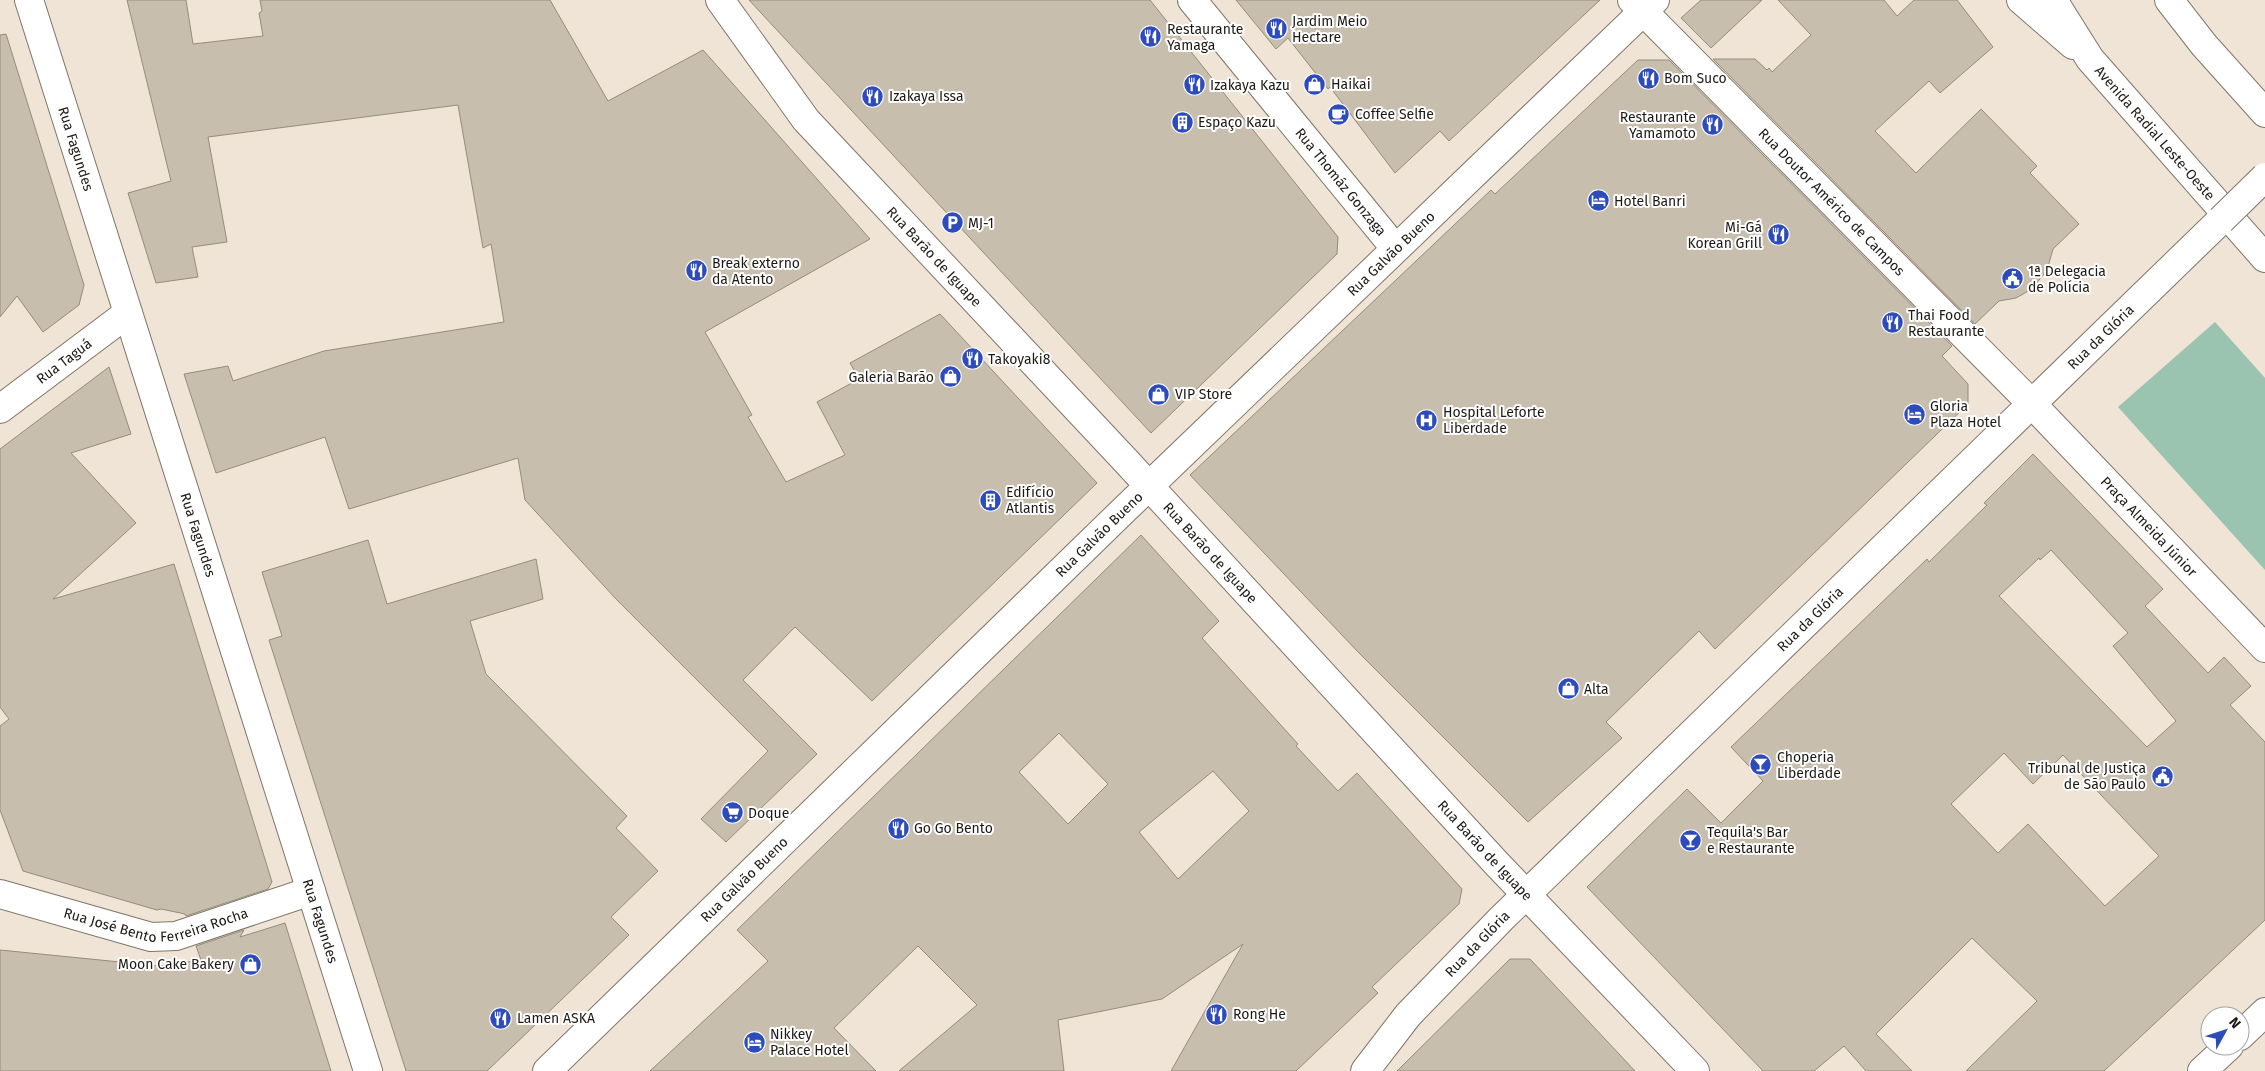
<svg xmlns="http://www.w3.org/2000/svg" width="2265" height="1071" font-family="'Fira Sans',sans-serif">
<rect width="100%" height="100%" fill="#efe4d5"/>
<path fill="#9ac4af" d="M 2215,322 L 2265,378 L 2265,570 L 2118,407 Z"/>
<g fill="#c8beae" stroke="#958c7d" fill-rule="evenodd">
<path d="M 127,0 L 186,0 L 193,44 L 263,36 L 259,13 L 262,11 L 260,0 L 550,0 L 608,101 L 703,50 L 870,239 L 705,332 L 752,415 L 748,417 L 786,482 L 845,455 L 817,402 L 859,379 L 850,363 L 940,314 L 1097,483 L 872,701 L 795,627 L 743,680 L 817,754 L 726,842 L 701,819 L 768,751 L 616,599 L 525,500 L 518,458 L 349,509 L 325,437 L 216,473 L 184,374 L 228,366 L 233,381 L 324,351 L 504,322 L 491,244 L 483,248 L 458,105 L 208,137 L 227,242 L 192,247 L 198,277 L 156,283 L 128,193 L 171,181 Z"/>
<path d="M 749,0 L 1150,0 L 1338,237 L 1337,254 L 1151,433 Z"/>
<path d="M 1236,0 L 1600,0 L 1449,141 L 1440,131 L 1395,173 L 1330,87 L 1328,89 L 1288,38 L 1276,49 Z"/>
<path d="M 1701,0 L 1762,0 L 1711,48 L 1681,18 Z"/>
<path d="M 1778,0 L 1884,0 L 1897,16 L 1914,0 L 1957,0 L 1993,47 L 1940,93 L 1929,81 L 1875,131 L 1916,173 L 1981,109 L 2037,166 L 2030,173 L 2079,224 L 2053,249 L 2047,270 L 2032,289 L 2016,298 L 1999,301 L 1975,324 L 1713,59 L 1755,59 L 1767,70 L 1769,68 L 1772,72 L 1811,35 Z"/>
<path d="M 6,34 L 84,285 L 79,305 L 43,332 L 17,296 L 0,317 L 0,35 Z"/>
<path d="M 1638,60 L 1669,60 L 1952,346 L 1942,356 L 1968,384 L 1968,404 L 1715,649 L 1699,631 L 1606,722 L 1622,738 L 1528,822 L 1359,653 L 1190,475 L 1491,190 L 1495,194 Z"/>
<path d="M 109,367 L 131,434 L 71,453 L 136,523 L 53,599 L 174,564 L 272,882 L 268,889 L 186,916 L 185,914 L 161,909 L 157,910 L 23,871 L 0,810 L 0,726 L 9,719 L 0,707 L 0,449 Z"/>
<path d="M 2033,454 L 2163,589 L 2145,606 L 2208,673 L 2224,657 L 2251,686 L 2230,705 L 2265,742 L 2265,920 L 2104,1071 L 1966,1071 L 2037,1001 L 1972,938 L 1876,1034 L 1912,1071 L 1866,1071 L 1844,1046 L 1814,1071 L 1763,1071 L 1587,887 L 1687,789 L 1721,823 L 1763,781 L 1731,747 L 1927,559 L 1929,562 L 1987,505 L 1984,503 ZM 2051,550 L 2128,633 L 2113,646 L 2176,721 L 2147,747 L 1999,596 L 2039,558 L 2040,560 ZM 2004,753 L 2033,784 L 2063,755 L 2159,856 L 2105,906 L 2028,824 L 1998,853 L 1951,804 Z"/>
<path d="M 1141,535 L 1219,621 L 1202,638 L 1298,744 L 1296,746 L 1338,791 L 1357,773 L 1462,889 L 1459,904 L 1372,987 L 1378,993 L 1296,1071 L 1171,1071 L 1243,944 L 1162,999 L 1058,1020 L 1064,1071 L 899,1071 L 977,1005 L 918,946 L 834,1028 L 876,1071 L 650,1071 L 768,961 L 737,930 ZM 1059,733 L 1108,784 L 1068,824 L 1019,772 ZM 1213,771 L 1249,811 L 1178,879 L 1139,832 Z"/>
<path d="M 368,540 L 387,604 L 536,559 L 543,599 L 470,621 L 486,674 L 627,816 L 616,828 L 658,871 L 611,917 L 629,935 L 487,1071 L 406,1071 L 269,640 L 282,636 L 262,572 Z"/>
<path d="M 285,923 L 331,1071 L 0,1071 L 0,950 L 160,966 L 201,960 L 196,946 L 244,930 L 240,937 Z"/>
<path d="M 1510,959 L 1530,959 L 1635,1071 L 1397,1071 Z"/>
</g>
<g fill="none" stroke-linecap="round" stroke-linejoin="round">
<defs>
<g id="minor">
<path id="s1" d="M 29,0 L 368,1071"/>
<path id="s2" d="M 720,0 L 806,120 L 1126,461 L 1498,865 L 1695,1071"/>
<path id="s3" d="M 1192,0 L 1395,248"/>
<path id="s4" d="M 1632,0 L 2032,404 L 2265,648"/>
<path id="s5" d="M 0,409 L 128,313"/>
<path id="s6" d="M 0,894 L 151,937 L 176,936 L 311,891"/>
<path d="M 2240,1036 L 2265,1012"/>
<path id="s7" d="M 547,1071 L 1125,509 L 1655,0"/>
<path id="s8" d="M 1365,1071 L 1408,1015 L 1502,918 L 2221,220"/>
<path d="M 2202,1071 L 2229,1046"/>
</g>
<g id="highway">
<path d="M 2021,0 L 2073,45"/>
<path id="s9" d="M 2053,0 L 2090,59 L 2265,258"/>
<path d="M 2169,0 L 2204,45 L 2265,113"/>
</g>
</defs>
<use href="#minor" stroke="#7f7668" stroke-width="30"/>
<use href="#highway" stroke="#7f7668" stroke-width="30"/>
<use href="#minor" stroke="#fff" stroke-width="28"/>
<use href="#highway" stroke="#fff" stroke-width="28"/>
<defs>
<path id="minor-bridge" d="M 2221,220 L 2265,177"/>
</defs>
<use href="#minor-bridge" stroke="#7f7668" stroke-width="30" stroke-linecap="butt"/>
<use href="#minor-bridge" stroke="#fff" stroke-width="28"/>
</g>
<defs>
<symbol id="restaurant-disc" viewBox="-11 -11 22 22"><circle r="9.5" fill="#2d4bbb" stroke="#fff"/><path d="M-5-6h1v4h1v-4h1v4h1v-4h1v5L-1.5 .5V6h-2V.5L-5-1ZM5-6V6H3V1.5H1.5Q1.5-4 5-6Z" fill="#fff"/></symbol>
<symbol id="shop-disc" viewBox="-11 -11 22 22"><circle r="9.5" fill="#2d4bbb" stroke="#fff"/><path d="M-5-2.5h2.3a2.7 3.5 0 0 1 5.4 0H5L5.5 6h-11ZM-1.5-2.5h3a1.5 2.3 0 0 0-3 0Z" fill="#fff"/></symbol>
<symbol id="cafe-disc" viewBox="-11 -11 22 22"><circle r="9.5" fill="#2d4bbb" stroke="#fff"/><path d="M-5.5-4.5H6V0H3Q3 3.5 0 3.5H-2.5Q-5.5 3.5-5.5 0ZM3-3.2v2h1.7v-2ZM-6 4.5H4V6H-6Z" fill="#fff"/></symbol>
<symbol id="building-disc" viewBox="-11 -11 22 22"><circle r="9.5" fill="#2d4bbb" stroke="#fff"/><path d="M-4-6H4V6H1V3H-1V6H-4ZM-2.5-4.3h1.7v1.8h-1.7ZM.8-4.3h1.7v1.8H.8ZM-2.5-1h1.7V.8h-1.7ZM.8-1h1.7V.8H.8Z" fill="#fff"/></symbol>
<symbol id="hotel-disc" viewBox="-11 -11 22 22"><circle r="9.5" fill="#2d4bbb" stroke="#fff"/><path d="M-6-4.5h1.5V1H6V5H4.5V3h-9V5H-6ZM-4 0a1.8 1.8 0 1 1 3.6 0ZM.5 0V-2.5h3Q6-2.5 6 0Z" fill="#fff"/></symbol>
<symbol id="parking-disc" viewBox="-11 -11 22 22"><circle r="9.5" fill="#2d4bbb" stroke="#fff"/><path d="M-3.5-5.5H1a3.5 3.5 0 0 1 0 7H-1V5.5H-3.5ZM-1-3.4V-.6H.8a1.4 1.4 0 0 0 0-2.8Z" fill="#fff"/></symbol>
<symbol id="civic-disc" viewBox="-11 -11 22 22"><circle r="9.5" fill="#2d4bbb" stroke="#fff"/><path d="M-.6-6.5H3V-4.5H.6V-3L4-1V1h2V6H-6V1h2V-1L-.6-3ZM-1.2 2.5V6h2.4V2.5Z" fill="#fff"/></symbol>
<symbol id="hospital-disc" viewBox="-11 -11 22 22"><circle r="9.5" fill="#2d4bbb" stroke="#fff"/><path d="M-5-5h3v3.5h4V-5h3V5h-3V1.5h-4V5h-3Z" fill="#fff"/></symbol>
<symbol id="bar-disc" viewBox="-11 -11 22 22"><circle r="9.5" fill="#2d4bbb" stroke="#fff"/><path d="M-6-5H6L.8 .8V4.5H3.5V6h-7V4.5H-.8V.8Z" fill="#fff"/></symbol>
<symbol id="supermarket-disc" viewBox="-11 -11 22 22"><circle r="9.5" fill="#2d4bbb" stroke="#fff"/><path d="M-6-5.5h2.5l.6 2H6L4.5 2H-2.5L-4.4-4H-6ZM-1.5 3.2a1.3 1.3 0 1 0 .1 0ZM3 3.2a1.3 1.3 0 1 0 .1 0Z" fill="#fff"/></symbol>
</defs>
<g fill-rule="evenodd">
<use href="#restaurant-disc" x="1264" y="16" width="25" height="25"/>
<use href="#restaurant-disc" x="1138" y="24" width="25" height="25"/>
<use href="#restaurant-disc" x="1636" y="66" width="25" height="25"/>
<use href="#shop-disc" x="1302" y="72" width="25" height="25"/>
<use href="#restaurant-disc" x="1182" y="72" width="25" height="25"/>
<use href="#restaurant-disc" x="860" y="84" width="25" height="25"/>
<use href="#cafe-disc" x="1326" y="102" width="25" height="25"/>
<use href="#building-disc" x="1170" y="110" width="25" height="25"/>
<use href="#restaurant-disc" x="1700" y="112" width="25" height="25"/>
<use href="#hotel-disc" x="1586" y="188" width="25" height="25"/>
<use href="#parking-disc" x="940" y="210" width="25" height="25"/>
<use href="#restaurant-disc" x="1766" y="222" width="25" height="25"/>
<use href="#restaurant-disc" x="684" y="258" width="25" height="25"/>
<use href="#civic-disc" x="2000" y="266" width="25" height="25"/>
<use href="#restaurant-disc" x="1880" y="310" width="25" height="25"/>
<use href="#restaurant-disc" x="960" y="346" width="25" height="25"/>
<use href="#shop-disc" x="938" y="364" width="25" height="25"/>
<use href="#shop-disc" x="1146" y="382" width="25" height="25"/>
<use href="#hotel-disc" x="1902" y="402" width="25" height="25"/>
<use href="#hospital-disc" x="1414" y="408" width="25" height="25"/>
<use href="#building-disc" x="978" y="488" width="25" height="25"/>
<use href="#shop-disc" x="1556" y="676" width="25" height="25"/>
<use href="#bar-disc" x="1748" y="752" width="25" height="25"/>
<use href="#civic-disc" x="2150" y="764" width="25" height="25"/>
<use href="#supermarket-disc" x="720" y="800" width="25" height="25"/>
<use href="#restaurant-disc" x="886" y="816" width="25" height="25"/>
<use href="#bar-disc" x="1678" y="828" width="25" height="25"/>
<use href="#shop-disc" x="238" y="952" width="25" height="25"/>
<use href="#restaurant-disc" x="1204" y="1002" width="25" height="25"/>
<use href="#restaurant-disc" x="488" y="1006" width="25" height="25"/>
<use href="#hotel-disc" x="742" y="1030" width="25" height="25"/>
</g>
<g text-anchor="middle" stroke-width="4" stroke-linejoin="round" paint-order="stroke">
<g font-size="14" fill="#1d1914" stroke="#fff" text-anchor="start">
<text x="1292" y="26">Jardim Meio<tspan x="1292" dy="16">Hectare</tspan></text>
<text x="1167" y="34">Restaurante<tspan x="1167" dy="16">Yamaga</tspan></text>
<text x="1664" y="83">Bom Suco</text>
<text x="1331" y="89">Haikai</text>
<text x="1210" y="90">Izakaya Kazu</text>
<text x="889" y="101">Izakaya Issa</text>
<text x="1355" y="119">Coffee Selfie</text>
<text x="1696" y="122" text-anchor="end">Restaurante<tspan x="1696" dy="16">Yamamoto</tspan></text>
<text x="1198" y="127">Espaço Kazu</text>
<text x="1614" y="206">Hotel Banri</text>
<text x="968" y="228">MJ-1</text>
<text x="1762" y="232" text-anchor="end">Mi-Gá<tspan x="1762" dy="16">Korean Grill</tspan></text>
<text x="712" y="268">Break externo<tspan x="712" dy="16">da Atento</tspan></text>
<text x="2028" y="276">1ª Delegacia<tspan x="2028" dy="16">de Polícia</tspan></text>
<text x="1908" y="320">Thai Food<tspan x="1908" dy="16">Restaurante</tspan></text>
<text x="988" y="364">Takoyaki8</text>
<text x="934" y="382" text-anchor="end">Galeria Barão</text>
<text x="1175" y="399">VIP Store</text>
<text x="1930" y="411">Gloria<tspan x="1930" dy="16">Plaza Hotel</tspan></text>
<text x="1443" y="417">Hospital Leforte<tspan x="1443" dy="16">Liberdade</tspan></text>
<text x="1006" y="497">Edifício<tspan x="1006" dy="16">Atlantis</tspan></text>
<text x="1584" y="694">Alta</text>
<text x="1777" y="762">Choperia<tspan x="1777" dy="16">Liberdade</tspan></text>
<text x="2146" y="773" text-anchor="end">Tribunal de Justiça<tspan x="2146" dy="16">de São Paulo</tspan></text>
<text x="748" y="818">Doque</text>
<text x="914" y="833">Go Go Bento</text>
<text x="1707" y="837">Tequila's Bar<tspan x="1707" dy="16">e Restaurante</tspan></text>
<text x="234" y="969" text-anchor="end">Moon Cake Bakery</text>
<text x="1233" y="1019">Rong He</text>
<text x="517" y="1023">Lamen ASKA</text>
<text x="770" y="1039">Nikkey<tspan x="770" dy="16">Palace Hotel</tspan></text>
</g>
<g font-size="14" fill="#1d1914" stroke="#fff">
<text dy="5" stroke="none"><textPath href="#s9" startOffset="168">Avenida Radial Leste-Oeste</textPath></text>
<text dy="5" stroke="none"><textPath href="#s1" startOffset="156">Rua Fagundes</textPath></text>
<text dy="5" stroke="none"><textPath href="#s3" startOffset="235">Rua Thomáz Gonzaga</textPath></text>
<text dy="5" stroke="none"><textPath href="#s4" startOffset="284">Rua Doutor Américo de Campos</textPath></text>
<text dy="5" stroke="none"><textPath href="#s7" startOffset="1175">Rua Galvão Bueno</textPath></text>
<text dy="5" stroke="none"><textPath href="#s2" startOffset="335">Rua Barão de Iguape</textPath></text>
<text dy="5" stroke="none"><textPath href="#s8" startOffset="1040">Rua da Glória</textPath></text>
<text dy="5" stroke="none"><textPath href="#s5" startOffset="80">Rua Taguá</textPath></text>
<text dy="5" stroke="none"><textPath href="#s4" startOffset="738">Praça Almeida Júnior</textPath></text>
<text dy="5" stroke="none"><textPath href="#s7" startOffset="770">Rua Galvão Bueno</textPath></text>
<text dy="5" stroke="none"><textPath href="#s1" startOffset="561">Rua Fagundes</textPath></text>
<text dy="5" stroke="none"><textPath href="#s2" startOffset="740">Rua Barão de Iguape</textPath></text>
<text dy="5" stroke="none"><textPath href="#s8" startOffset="635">Rua da Glória</textPath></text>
<text dy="5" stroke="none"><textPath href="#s2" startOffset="1145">Rua Barão de Iguape</textPath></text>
<text dy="5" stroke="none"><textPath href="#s7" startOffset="275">Rua Galvão Bueno</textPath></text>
<text dy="5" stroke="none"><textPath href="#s6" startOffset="162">Rua José Bento Ferreira Rocha</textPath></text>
<text dy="5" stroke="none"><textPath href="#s1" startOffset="966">Rua Fagundes</textPath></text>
<text dy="5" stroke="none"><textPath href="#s8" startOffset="170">Rua da Glória</textPath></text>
</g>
</g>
<g transform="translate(2225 1031) rotate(50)"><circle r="24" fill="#ffffff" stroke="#a5a3a1"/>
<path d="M0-4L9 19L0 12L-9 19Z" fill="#2d4bbb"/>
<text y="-8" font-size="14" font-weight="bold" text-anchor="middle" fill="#1d1914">N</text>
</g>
</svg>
